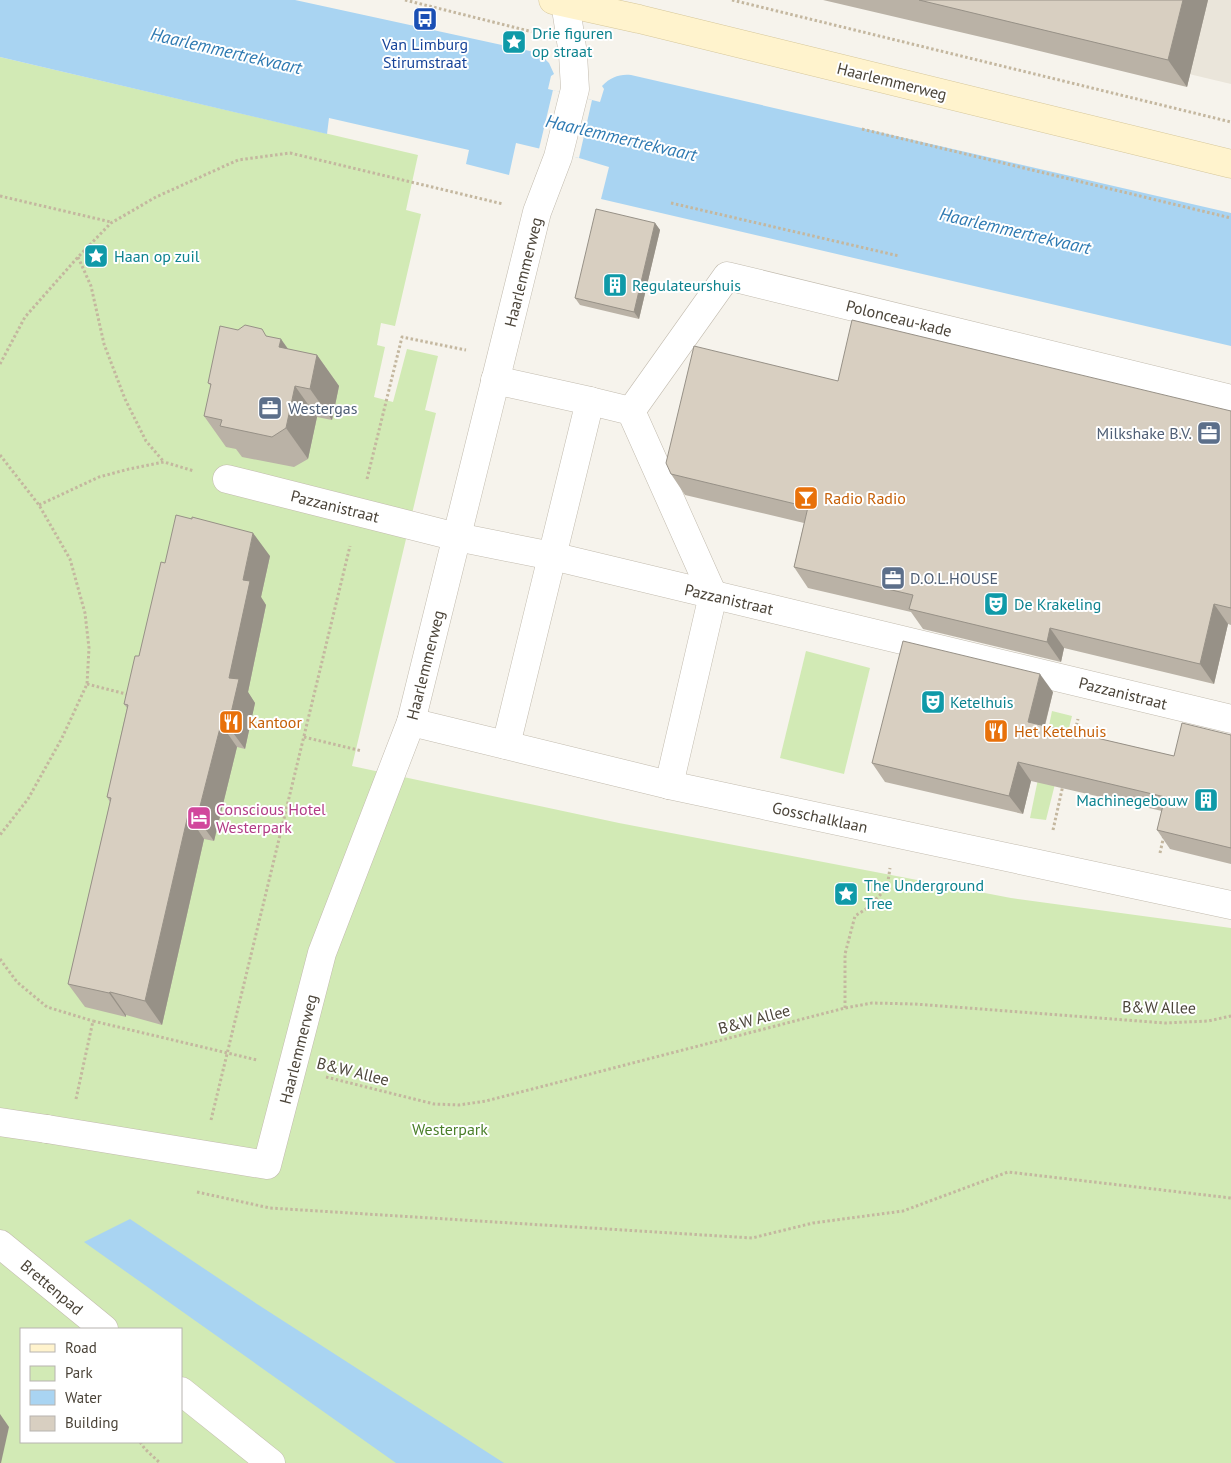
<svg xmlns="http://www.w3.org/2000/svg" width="1231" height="1463" font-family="'PT Sans',sans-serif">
<rect width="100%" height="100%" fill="#f6f3ec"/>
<path fill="#eae5da" d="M 879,0 L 1231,0 L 1231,84 Z"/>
<g fill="#d2eab5" fill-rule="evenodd">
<path d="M 0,57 L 418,155 L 406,210 L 421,214 L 395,326 L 381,323 L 377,345 L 385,347 L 374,397 L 393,402 L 407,349 L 438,356 L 425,410 L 436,413 L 352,766 L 619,823 L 1011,898 L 1231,928 L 1231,1463 L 0,1463 ZM 21,1329 L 181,1329 L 181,1442 L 21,1442 Z"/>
<path d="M 806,651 L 870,668 L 844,774 L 780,758 Z"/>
<path d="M 1052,711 L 1072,716 L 1046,820 L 1030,818 Z"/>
</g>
<g fill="#a9d4f2">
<path d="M 0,0 L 295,0 L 539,53 L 549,63 L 554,74 L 551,76 L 548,89 L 600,102 L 604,89 L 602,86 C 611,77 619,74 631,75 L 1231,213 L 1231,346 L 601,199 L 609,167 L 579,158 L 516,143 L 509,175 L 466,164 L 469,150 L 329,118 L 327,134 L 0,57 Z"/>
<path d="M 130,1219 L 257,1304 L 504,1463 L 396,1463 L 84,1242 Z"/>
</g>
<path fill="#f6f3ec" d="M 553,90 L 592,100 L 579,158 L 539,149 Z"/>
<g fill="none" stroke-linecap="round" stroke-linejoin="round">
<defs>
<g id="pedestrian">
<path d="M 0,1122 L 47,1129"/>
<path d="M 0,1244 L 104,1329"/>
<path d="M 181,1391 L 271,1463"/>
</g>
<g id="minor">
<path d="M 495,380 L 590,401 L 506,745"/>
<path d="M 590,401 L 631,411 L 713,595 L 669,785"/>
<path d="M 631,411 L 727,276 L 1231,399"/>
<path d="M 227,479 L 457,537 L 552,556 L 1231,719"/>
<path d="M 411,722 L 669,785 L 1231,905"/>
<path d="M 47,1129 L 267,1165 L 322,953 L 411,722 L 537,212 L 558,157 L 575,89 L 573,54 L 565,2"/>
</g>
<path id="secondary" d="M 553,0 L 639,19 L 1231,164"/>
</defs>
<use href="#pedestrian" stroke="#c2bbae" stroke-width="29"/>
<use href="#minor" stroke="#c2bbae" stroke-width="29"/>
<use href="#secondary" stroke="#d6c79b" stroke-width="29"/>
<g stroke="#c4b79f" stroke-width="3" stroke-dasharray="2.5 2.5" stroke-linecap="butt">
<path d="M 405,0 L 533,32"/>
<path d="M 732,0 L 1231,122"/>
<path d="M 862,129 L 1231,218"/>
<path d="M 0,196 L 111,222"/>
<path d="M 671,203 L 899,256"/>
<path d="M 78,257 L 91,286 L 104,344 L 125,399 L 146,441 L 164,462"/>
<path d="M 0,364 L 25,317 L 78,257 L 111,223 L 156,197 L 238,160 L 290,153 L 503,204"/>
<path d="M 0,455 L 39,505 L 70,559 L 85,613 L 89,648 L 87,684 L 62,738 L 28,799 L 0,835"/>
<path d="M 367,479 L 402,337 L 466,350"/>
<path d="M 39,505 L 99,477 L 129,469 L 164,462 L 194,471"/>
<path d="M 87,684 L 130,695"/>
<path d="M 1074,735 L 1078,719"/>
<path d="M 304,737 L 362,751"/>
<path d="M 1053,830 L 1063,785"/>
<path d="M 1160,853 L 1164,835"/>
<path d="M 0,959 L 17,982 L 47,1007 L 93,1021"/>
<path d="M 845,1008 L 845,954 L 855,916 L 866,909 L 887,888 L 890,868"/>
<path d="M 326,1077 L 434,1104 L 459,1105 L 486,1101 L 845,1008 L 872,1003 L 915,1004 L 1165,1023 L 1208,1021 L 1231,1016"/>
<path d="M 76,1099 L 93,1021 L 257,1060"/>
<path d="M 211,1120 L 350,546"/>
<path d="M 197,1192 L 270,1208 L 752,1238 L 813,1223 L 903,1211 L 1008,1172 L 1231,1198"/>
<path d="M 140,1442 L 145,1449 L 160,1463"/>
</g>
<use href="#pedestrian" stroke="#fff" stroke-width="28"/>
<use href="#minor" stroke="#fff" stroke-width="28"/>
<use href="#secondary" stroke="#fff3cd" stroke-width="28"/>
</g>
<g fill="#bab2a6">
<path d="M 823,0 L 1208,0 L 1187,87 L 1011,44 Z"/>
<path d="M 655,223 L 660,230 L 639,319 L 580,305 L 575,298 Z"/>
<path d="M 267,336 L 288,349 L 317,355 L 339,386 L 332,420 L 317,417 L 308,459 L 294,467 L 242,457 L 236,449 L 226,447 L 204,416 L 211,386 L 208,383 Z"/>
<path d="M 838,381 L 1231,411 L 1231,625 L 1228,624 L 1214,684 L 1064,648 L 1061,662 L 923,629 L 911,612 L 808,588 L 794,567 L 804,523 L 685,495 L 671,474 Z"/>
<path d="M 270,556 L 261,597 L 266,605 L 248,692 L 255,703 L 245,749 L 237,747 L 214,841 L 204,839 L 162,1025 L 126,1015 L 126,1017 L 85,1007 L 68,984 L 110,802 L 107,797 L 127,708 L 124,704 L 139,656 L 165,563 Z"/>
<path d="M 1053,692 L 1045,726 L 1174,756 L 1231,735 L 1231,864 L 1170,849 L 1157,830 L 1162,811 L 1031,781 L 1023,814 L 885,782 L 872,763 Z"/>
</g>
<g fill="#979187">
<path d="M 1183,0 L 1208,0 L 1187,87 L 1168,60 Z"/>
<path d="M 655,223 L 660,230 L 639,319 L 634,312 Z"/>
<path d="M 281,339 L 303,370 L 279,347 Z"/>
<path d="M 317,355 L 339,386 L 332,420 L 310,389 Z"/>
<path d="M 295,386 L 317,417 L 308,459 L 286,428 Z"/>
<path d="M 253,533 L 270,556 L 261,597 L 266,605 L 248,692 L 255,703 L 245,749 L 228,726 L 229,678 L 243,580 Z"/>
<path d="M 1214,604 L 1228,624 L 1214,684 L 1200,664 Z"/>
<path d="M 1050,628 L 1064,648 L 1061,662 L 1047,642 Z"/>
<path d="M 1040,674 L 1053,692 L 1041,740 L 1028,722 Z"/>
<path d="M 221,724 L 237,747 L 214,841 L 197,818 Z"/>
<path d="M 1018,762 L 1031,781 L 1023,814 L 1009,796 Z"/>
<path d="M 188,815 L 204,839 L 162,1025 L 145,1001 Z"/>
<path d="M 110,992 L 126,1015 L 126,1017 L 109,993 Z"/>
<path d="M 0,1414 L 9,1427 L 1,1463 L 0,1463 Z"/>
</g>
<g fill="#d8cfc1" stroke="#979187">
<path d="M 919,0 L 1183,0 L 1168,60 Z"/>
<path d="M 596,209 L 655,223 L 634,312 L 575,298 Z"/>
<path d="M 852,320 L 1231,411 L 1231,608 L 1214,604 L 1200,664 L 1050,628 L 1047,642 L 909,609 L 913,595 L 794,567 L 808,507 L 671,474 L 666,463 L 694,346 L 838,381 Z"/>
<path d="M 245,325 L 262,329 L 266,336 L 281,339 L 279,347 L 317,355 L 310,389 L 295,386 L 286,428 L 272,437 L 220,426 L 222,420 L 204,416 L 211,384 L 208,383 L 220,326 L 238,330 Z"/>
<path d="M 176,515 L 192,519 L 192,517 L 253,533 L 243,580 L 250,581 L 229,678 L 239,679 L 228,726 L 221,724 L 197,818 L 188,815 L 145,1001 L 110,992 L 109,993 L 68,984 L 111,798 L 107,797 L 128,705 L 124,704 L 135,656 L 139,656 L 161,562 L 165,563 Z"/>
<path d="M 903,641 L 1040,674 L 1028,722 L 1174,756 L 1182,723 L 1231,735 L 1231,848 L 1157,830 L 1165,797 L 1018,762 L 1009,796 L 872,763 Z"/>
</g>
<defs>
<symbol id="bus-square" viewBox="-11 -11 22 22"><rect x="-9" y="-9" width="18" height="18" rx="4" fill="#1a4fb4" stroke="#fff"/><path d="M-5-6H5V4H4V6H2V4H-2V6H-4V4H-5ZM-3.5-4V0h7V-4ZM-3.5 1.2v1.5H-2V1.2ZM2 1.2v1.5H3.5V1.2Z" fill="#fff"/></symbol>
<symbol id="sight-square" viewBox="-11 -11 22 22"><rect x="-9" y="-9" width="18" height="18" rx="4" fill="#0f9aa8" stroke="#fff"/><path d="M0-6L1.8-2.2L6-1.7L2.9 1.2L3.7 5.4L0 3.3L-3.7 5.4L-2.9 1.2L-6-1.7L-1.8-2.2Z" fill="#fff"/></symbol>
<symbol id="building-square" viewBox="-11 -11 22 22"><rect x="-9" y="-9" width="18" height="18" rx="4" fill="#0f9aa8" stroke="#fff"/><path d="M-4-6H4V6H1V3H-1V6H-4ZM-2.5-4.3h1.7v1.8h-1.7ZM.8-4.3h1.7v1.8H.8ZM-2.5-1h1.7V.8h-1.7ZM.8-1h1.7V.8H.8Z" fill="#fff"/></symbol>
<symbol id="office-square" viewBox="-11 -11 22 22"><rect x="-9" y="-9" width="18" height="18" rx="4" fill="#5c6f8a" stroke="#fff"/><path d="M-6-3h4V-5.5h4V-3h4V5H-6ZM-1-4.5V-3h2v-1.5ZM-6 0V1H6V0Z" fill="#fff"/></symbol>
<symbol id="bar-square" viewBox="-11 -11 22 22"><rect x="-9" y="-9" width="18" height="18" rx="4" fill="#e8710a" stroke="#fff"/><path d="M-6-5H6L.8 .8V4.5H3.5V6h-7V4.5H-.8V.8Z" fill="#fff"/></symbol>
<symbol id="theatre-square" viewBox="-11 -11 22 22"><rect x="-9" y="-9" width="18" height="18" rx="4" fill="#0f9aa8" stroke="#fff"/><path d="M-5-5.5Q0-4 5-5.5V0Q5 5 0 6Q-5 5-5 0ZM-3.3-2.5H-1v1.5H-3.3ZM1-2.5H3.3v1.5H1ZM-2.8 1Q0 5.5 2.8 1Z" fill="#fff"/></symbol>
<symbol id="restaurant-square" viewBox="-11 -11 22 22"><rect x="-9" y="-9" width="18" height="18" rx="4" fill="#e8710a" stroke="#fff"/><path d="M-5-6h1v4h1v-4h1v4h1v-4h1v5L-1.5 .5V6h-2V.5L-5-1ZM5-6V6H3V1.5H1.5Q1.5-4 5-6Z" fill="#fff"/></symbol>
<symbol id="hotel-square" viewBox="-11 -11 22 22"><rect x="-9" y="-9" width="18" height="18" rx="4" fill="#d1479c" stroke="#fff"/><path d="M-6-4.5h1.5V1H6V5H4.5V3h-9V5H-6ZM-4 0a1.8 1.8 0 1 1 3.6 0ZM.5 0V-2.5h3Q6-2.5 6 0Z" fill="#fff"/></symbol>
</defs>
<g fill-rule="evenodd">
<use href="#bus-square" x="411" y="5" width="28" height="28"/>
<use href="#sight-square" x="500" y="28" width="28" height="28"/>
<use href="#sight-square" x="82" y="242" width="28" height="28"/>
<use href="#building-square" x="601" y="271" width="28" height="28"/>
<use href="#office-square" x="256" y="394" width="28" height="28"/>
<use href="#office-square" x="1195" y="419" width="28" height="28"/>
<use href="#bar-square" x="792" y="484" width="28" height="28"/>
<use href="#office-square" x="879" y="564" width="28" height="28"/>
<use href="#theatre-square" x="982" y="590" width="28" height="28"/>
<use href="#theatre-square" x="919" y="688" width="28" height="28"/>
<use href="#restaurant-square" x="217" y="708" width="28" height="28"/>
<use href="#restaurant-square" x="982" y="717" width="28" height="28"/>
<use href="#building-square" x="1192" y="786" width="28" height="28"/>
<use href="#hotel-square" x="185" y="804" width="28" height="28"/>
<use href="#sight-square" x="832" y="880" width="28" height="28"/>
</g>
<g text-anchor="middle" stroke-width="4" stroke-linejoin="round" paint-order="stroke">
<g font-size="16" fill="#0d838f" stroke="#fff" text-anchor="start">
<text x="532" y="39">Drie figuren<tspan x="532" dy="18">op straat</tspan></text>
<text x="114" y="262">Haan op zuil</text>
<text x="632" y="291">Regulateurshuis</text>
<text x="1014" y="610">De Krakeling</text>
<text x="950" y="708">Ketelhuis</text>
<text x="1188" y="806" text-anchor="end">Machinegebouw</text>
<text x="864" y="891">The Underground<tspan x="864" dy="18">Tree</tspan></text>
</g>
<g font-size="16" fill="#164399" stroke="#fff">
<text x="425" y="50">Van Limburg<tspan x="425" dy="18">Stirumstraat</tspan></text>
</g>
<g font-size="16" fill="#4b4439" stroke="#fff">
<text transform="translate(892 81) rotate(14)" y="6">Haarlemmerweg</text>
<text transform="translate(523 272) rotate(-76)" y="6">Haarlemmerweg</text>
<text transform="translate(899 318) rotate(14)" y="6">Polonceau-kade</text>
<text transform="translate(335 506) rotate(14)" y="6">Pazzanistraat</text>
<text transform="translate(729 599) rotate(13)" y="6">Pazzanistraat</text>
<text transform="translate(425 665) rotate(-76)" y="6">Haarlemmerweg</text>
<text transform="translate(1123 693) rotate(14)" y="6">Pazzanistraat</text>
<text transform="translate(820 817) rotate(12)" y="6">Gosschalklaan</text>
<text transform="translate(1159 1007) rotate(1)" y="6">B&amp;W Allee</text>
<text transform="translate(754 1019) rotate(-15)" y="6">B&amp;W Allee</text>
<text transform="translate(298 1049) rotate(-76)" y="6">Haarlemmerweg</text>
<text transform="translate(353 1071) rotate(14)" y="6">B&amp;W Allee</text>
<text transform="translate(52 1287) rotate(40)" y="6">Brettenpad</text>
</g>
<g font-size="16" fill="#4e5e75" stroke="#fff" text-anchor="start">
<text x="288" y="414">Westergas</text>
<text x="1192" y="439" text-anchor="end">Milkshake B.V.</text>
<text x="910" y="584">D.O.L.HOUSE</text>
</g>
<g font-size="16" fill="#c56008" stroke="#fff" text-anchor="start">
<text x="824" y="504">Radio Radio</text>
<text x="248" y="728">Kantoor</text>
<text x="1014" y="737">Het Ketelhuis</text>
</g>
<g font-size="16" fill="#b23c85" stroke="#fff" text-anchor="start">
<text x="216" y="815">Conscious Hotel<tspan x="216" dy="18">Westerpark</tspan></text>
</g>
<g font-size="16" fill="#4a7f2a" stroke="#fff">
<text x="450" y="1135">Westerpark</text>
</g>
<g font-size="18" font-style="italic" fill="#2e7ab2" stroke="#fff">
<text transform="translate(226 51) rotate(13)" y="6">Haarlemmertrekvaart</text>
<text transform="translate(621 138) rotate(13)" y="6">Haarlemmertrekvaart</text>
<text transform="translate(1015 231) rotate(13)" y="6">Haarlemmertrekvaart</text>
</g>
</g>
<rect x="20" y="1328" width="162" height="115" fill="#ffffff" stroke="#b7b4b0"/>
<rect x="30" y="1344" width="25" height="8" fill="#fff3cd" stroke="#b7b4b0"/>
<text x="65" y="1353" font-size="15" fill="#4b4439">Road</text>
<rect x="30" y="1366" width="25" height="15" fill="#d2eab5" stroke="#b7b4b0"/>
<text x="65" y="1378" font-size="15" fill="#4b4439">Park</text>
<rect x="30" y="1390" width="25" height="15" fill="#a9d4f2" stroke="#b7b4b0"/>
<text x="65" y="1403" font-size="15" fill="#4b4439">Water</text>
<rect x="30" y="1416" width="25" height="15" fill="#d8cfc1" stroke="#b7b4b0"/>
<text x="65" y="1428" font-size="15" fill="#4b4439">Building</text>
</svg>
